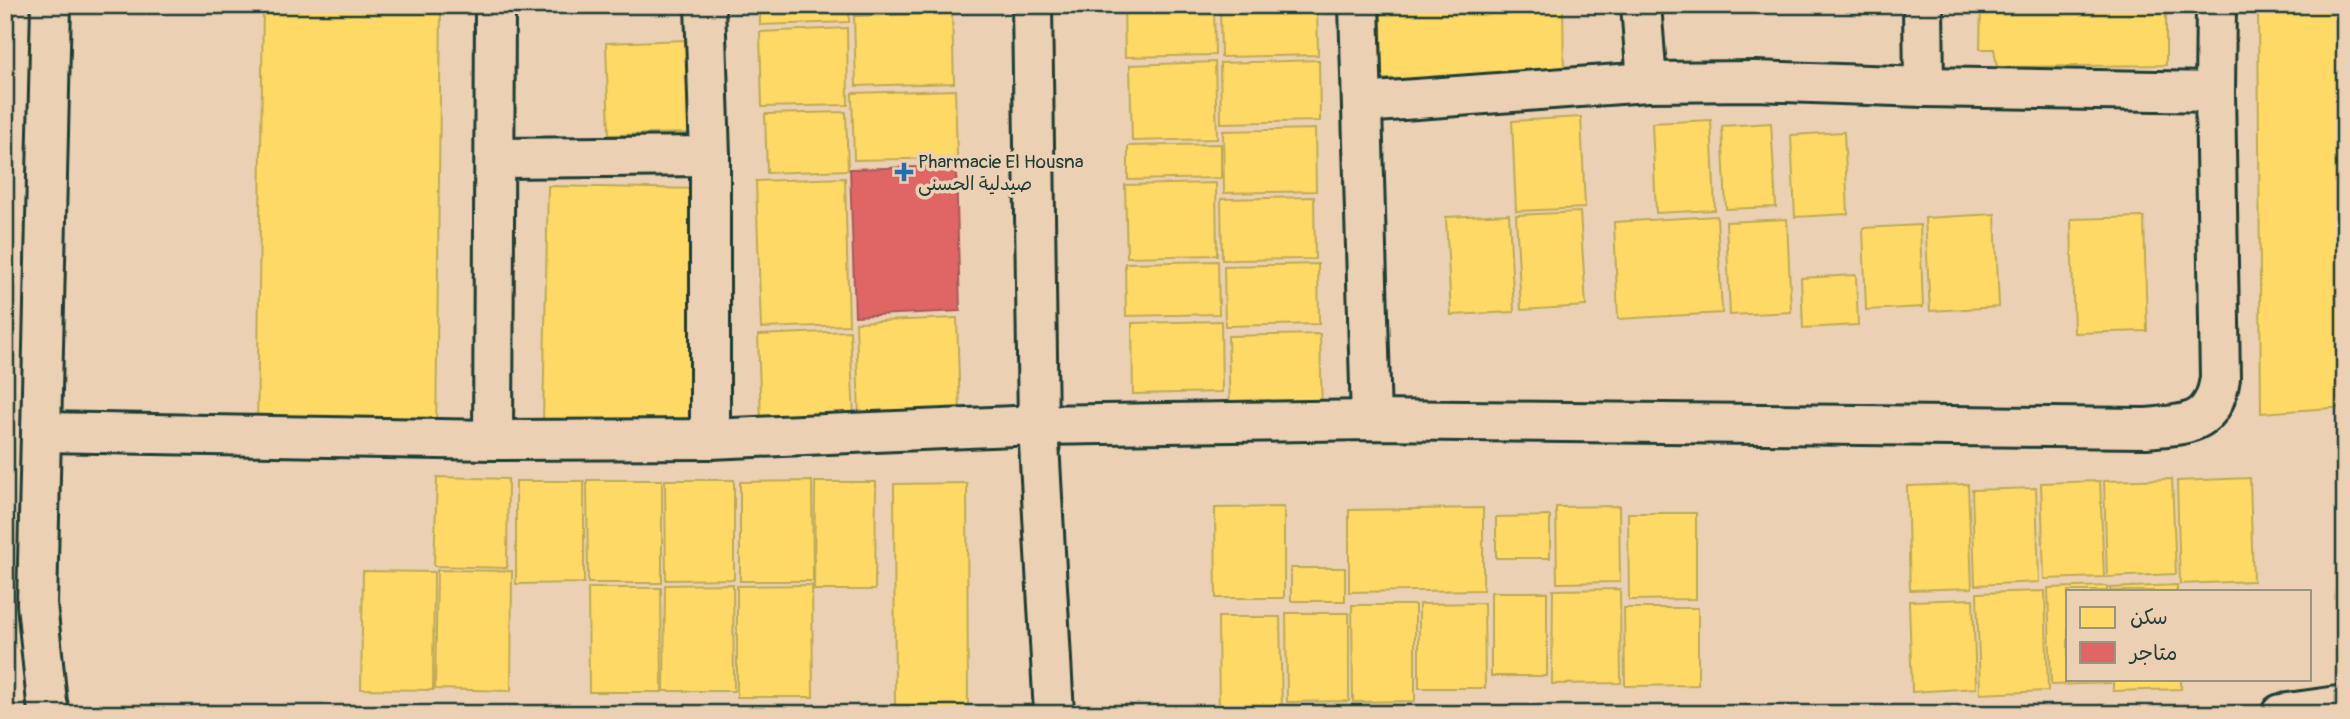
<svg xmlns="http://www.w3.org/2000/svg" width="2350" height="719" font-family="Pangolin,'Playpen Sans Arabic',sans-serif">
<rect width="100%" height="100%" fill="#ecd0b3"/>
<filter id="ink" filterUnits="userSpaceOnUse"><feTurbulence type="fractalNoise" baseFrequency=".0143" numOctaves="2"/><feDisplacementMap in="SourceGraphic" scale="14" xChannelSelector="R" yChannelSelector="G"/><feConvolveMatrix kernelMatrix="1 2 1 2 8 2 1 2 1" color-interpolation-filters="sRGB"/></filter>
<g filter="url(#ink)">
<g fill="#ffd966" stroke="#bcaa57" stroke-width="2">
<path d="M 263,5 L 441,5 L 436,436 L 257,435 Z"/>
<path d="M 760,5 L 849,5 L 849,22 L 760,25 Z"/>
<path d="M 854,5 L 956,5 L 956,7 L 854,10 Z"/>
<path d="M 1124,5 L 1214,5 L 1215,55 L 1125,57 Z"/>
<path d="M 1220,5 L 1317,5 L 1318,55 L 1221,57 Z"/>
<path d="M 1381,5 L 1563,5 L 1564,77 L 1382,79 Z"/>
<path d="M 1981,5 L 2166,5 L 2166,65 L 1997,67 L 1994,49 L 1980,49 Z"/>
<path d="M 2258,5 L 2345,5 L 2345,407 L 2261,413 Z"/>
<path d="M 952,13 L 954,83 L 856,86 L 854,16 Z"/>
<path d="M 847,28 L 848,105 L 762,107 L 760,32 Z"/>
<path d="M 686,40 L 688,133 L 609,135 L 606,43 Z"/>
<path d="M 1319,60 L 1320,121 L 1221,123 L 1220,63 Z"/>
<path d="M 1215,62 L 1217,139 L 1132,141 L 1130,65 Z"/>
<path d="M 955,90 L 957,158 L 854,160 L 852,93 Z"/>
<path d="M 846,112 L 848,170 L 767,173 L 765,114 Z"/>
<path d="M 1581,117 L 1585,208 L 1516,211 L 1512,121 Z"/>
<path d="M 1711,120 L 1715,210 L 1656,213 L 1652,123 Z"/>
<path d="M 1771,123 L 1776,207 L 1726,209 L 1722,126 Z"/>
<path d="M 1315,129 L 1316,191 L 1224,193 L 1223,131 Z"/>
<path d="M 1844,132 L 1848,214 L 1795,217 L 1791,135 Z"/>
<path d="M 1221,144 L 1221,178 L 1128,180 L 1128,146 Z"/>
<path d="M 845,178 L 849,325 L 761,328 L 756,181 Z"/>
<path d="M 1216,183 L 1217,255 L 1127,257 L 1125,185 Z"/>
<path d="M 548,186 L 700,189 L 694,423 L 543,420 Z"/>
<path d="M 1314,197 L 1315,259 L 1222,260 L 1221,199 Z"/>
<path d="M 1580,212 L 1586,306 L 1521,310 L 1516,215 Z"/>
<path d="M 1509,214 L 1514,312 L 1451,315 L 1446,217 Z"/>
<path d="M 1995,214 L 1999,307 L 1930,311 L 1925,218 Z"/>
<path d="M 1717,216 L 1722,313 L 1618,319 L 1614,222 Z"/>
<path d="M 2144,217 L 2147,331 L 2074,333 L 2071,219 Z"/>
<path d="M 1787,219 L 1791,312 L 1730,315 L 1726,222 Z"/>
<path d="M 1920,225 L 1923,307 L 1866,310 L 1863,228 Z"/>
<path d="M 1218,261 L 1219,314 L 1126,316 L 1125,263 Z"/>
<path d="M 1318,264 L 1319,324 L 1225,326 L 1224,266 Z"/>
<path d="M 1856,275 L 1858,325 L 1803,328 L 1801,278 Z"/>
<path d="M 957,318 L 960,414 L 859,418 L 856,322 Z"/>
<path d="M 1221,321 L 1222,392 L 1133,394 L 1132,323 Z"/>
<path d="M 850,331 L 854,419 L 761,421 L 758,335 Z"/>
<path d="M 1320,334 L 1322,414 L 1230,415 L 1228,336 Z"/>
<path d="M 437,477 L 508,479 L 507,568 L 434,566 Z"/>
<path d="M 2250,478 L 2253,581 L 2180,584 L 2177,481 Z"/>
<path d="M 2172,479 L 2176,574 L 2107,577 L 2104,481 Z"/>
<path d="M 587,480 L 662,480 L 662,583 L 588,583 Z"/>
<path d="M 665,480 L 734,480 L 734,579 L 666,580 Z"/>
<path d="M 516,481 L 584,481 L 584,583 L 516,584 Z"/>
<path d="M 812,481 L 813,581 L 740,581 L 740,482 Z"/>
<path d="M 2100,481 L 2104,577 L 2044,579 L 2041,483 Z"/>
<path d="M 815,482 L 876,482 L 875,590 L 814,590 Z"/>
<path d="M 967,483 L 968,712 L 895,713 L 894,484 Z"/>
<path d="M 1968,484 L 1972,588 L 1910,590 L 1907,486 Z"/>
<path d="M 2036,488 L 2039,582 L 1975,585 L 1972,490 Z"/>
<path d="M 1619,506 L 1620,582 L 1557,583 L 1556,507 Z"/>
<path d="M 1284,507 L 1284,598 L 1216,598 L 1215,508 Z"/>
<path d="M 1483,508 L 1483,590 L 1349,592 L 1349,510 Z"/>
<path d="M 1628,513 L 1696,513 L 1696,599 L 1629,600 Z"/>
<path d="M 1550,516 L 1550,558 L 1496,558 L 1496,517 Z"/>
<rect x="1291" y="568" width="54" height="33"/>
<path d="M 437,570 L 512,571 L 511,691 L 435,689 Z"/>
<path d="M 363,571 L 434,572 L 433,690 L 361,689 Z"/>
<path d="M 733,584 L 734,691 L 664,691 L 665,585 Z"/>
<path d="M 812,585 L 813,697 L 737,697 L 737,586 Z"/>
<path d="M 2177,585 L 2177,591 L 2110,591 L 2110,588 Z"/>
<path d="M 2107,586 L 2107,591 L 2068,591 L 2068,679 L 2110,679 L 2110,683 L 2051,685 L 2048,588 Z"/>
<path d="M 588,588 L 661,588 L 662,692 L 589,692 Z"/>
<path d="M 1620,589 L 1621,683 L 1552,684 L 1553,590 Z"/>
<path d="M 2045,591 L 2048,691 L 1980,694 L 1977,593 Z"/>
<rect x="1491" y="592" width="56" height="84"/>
<path d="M 1973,599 L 1976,688 L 1912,692 L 1909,601 Z"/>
<path d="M 1484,603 L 1485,688 L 1419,688 L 1419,604 Z"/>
<path d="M 1352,605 L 1415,605 L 1415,701 L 1353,702 Z"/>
<path d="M 1624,608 L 1698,608 L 1698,685 L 1625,686 Z"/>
<path d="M 1286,613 L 1349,613 L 1349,701 L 1287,702 Z"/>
<path d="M 1218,617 L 1280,617 L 1282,714 L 1219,714 Z"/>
<path d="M 2113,679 L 2181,679 L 2181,689 L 2113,691 Z"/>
</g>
<path fill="#e06666" stroke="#a65a57" stroke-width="2" d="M 956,166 L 960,311 L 855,316 L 850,169 Z"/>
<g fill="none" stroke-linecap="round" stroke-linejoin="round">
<defs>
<g id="street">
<path d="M 705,5 L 710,156 L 710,439"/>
<path d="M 1032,5 L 1038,425 L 1054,714"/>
<path d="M 1359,5 L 1371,420"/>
<path d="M 1641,5 L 1647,82 L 1755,81 L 1924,87 L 1923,5"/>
<path d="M 1924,87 L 2215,92"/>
<path d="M 1362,103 L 1647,82"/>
<path d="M 496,158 L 710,156"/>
<path d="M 43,432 L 493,440 L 710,439 L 1038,425 L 1371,420 L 2146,428 C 2187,424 2213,426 2220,378 L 2215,92 L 2216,5"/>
<path d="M 493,440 L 495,5"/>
<path d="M 2281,714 L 2345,705"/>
</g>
<path id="secondary" d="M 50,714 L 47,703 L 37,604 L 51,5"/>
</defs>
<use href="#street" stroke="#1f3d34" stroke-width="44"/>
<use href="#secondary" stroke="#1f3d34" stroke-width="44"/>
<use href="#street" stroke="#ecd0b3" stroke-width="38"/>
<use href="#secondary" stroke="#ecd0b3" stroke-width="38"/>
</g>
</g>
<path fill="#1f6fb2" stroke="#ecd0b3" stroke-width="2.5" d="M900.5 161.5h7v7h7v7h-7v7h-7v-7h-7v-7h7z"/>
<g text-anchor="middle" stroke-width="7" stroke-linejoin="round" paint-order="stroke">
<g font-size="19" fill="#1f3d34" stroke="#ecd0b3" text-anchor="start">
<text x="918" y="168">Pharmacie El Housna<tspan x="918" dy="22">صيدلية الحسنى</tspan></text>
</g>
</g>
<rect width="2350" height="719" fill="none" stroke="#ecd0b3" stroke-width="28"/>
<rect x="14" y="14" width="2322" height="691" fill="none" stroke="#1f3d34" stroke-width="2.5" filter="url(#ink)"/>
<rect x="2066" y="590" width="245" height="91" fill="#ecd0b3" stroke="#9a9580" stroke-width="2"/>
<rect x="2080" y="607" width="35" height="21" fill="#ffd966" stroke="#9a9580" stroke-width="2"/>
<text x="2130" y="624" font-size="21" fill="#1f3d34">سكن</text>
<rect x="2080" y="642" width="35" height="21" fill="#e06666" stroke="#9a9580" stroke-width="2"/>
<text x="2130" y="660" font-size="21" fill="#1f3d34">متاجر</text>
</svg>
